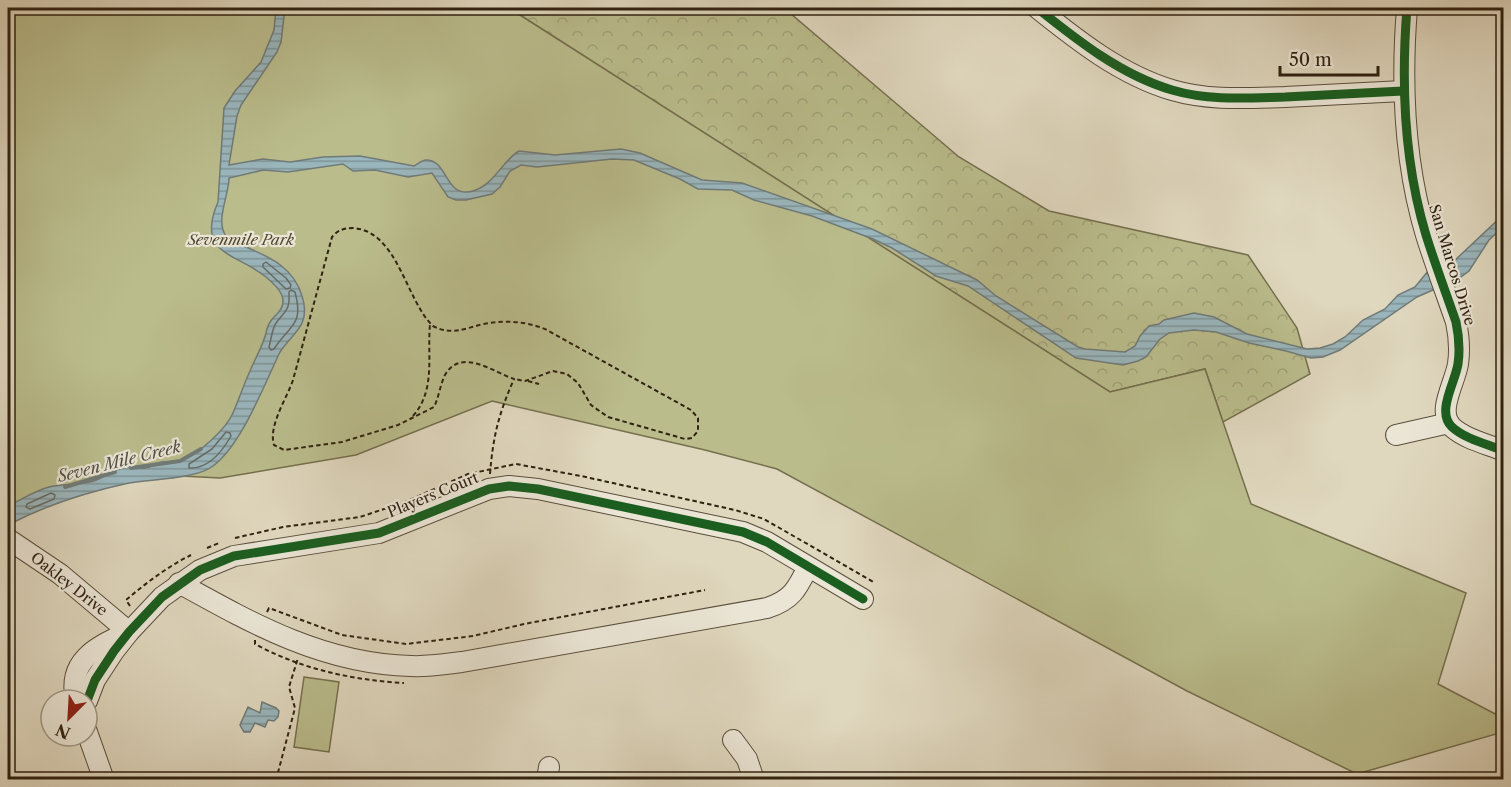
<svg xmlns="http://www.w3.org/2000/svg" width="1511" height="787" font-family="'Libre Caslon Text',serif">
<defs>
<pattern id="forest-crowns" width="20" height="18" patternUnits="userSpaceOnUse" patternTransform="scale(1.5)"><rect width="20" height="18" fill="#babc8c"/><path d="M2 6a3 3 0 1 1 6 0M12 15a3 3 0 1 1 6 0" fill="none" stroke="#a0a178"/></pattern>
<pattern id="water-rules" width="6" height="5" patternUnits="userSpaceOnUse" patternTransform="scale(1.5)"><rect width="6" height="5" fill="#9ab6bd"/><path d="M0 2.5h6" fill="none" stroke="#7e9498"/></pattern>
</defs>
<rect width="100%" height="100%" fill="#dfd7be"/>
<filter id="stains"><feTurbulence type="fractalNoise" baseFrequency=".00333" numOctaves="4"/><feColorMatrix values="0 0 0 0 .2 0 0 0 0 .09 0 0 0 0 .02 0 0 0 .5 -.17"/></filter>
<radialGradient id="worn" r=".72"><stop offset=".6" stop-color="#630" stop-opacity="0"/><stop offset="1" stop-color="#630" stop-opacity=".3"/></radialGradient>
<path fill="url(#forest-crowns)" stroke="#756f4e" stroke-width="1.5" d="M 509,8 L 784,8 L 959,157 L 1049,211 L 1248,255 L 1297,328 L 1310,374 L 1223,422 L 1205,369 L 1110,392 Z"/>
<g fill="#babc8c" stroke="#756f4e" stroke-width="1.5">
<path d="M 8,8 L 509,8 L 1110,392 L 1205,369 L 1251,504 L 1466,593 L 1438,684 L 1503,718 L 1503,732 L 1357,774 L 1187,691 L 777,469 L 705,450 L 492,401 L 356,455 L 220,478 L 142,474 L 8,516 Z"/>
<path d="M 304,677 L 339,682 L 329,752 L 294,747 Z"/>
</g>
<g fill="url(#water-rules)" stroke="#707b78" stroke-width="1.5">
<path d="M 276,8 L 285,8 L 281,42 L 277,52 L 241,105 L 237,116 L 229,165 L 263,159 L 290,162 L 323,157 L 360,156 L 414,166 C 418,164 422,160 426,160 C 449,160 444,199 473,191 C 494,185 502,161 519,151 L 555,155 L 621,149 L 640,153 L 702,180 L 742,183 L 872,229 L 977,280 L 996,296 L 1078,347 L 1085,349 L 1125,352 L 1135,346 L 1140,336 L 1149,326 L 1159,324 L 1164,320 L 1194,313 L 1214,317 L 1247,334 L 1307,349 L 1320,348 L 1333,344 L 1345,337 L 1363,320 L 1385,309 L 1398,295 L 1415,287 L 1429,270 L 1453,262 L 1503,215 L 1503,227 L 1489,240 L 1469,271 L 1458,279 L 1417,297 L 1340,350 L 1323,357 L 1311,358 L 1286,351 L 1249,343 L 1216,332 L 1194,330 L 1169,333 L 1160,339 L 1146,357 L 1138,361 L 1123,365 L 1076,358 L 968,286 L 936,276 L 892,248 L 873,239 L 812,216 L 754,200 L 732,190 L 698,189 L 680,179 L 634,160 L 612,159 L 537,167 L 521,165 L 510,171 L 500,187 L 492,194 L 466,200 L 456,200 L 448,197 L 432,173 L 408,177 L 375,170 L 353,171 L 343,164 L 288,172 L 263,170 L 229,178 C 229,195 215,221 226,236 C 230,242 239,244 246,247 C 270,257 294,268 302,296 C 305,305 306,314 302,323 C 299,331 286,342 280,352 C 264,385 242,444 213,466 C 197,479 151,479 129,483 C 87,492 46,505 8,525 L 8,506 C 21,500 34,491 49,487 C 64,484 79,485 94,481 C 105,477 115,468 127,467 C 133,466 139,469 145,468 C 152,467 157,463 162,462 C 169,461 174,463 180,461 C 198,455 226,429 233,413 C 239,399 244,384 250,371 C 256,356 264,345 267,329 C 269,322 272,319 277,314 C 291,300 278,287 266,277 C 237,253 195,255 218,202 L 224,108 L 235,91 L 261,62 L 274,30 Z"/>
<path d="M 262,702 L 276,708 L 279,711 L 278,717 L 274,721 L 268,720 L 265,727 L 255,723 L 250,732 L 244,732 L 240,725 L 248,707 L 260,713 Z"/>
</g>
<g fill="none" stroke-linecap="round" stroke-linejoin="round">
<g stroke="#656c67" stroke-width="1.5">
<path d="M 266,262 L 286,278 L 291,285 L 290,288 L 286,289 L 263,267 L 263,264 Z"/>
<path d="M 291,290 L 295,292 C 304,326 290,324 274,349 L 271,350 L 269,347 C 271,340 272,329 276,323 C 286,310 290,310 289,292 Z"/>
<path d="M 226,432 L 230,433 L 231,436 C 222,452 208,469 189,468 L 189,464 L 212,449 Z"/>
<path d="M 51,493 L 55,495 L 54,499 L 30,509 L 26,507 L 27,504 Z"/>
</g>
<g stroke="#707b78" stroke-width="4">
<path d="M 131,468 L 180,461 L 201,449"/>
<path d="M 65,487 L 115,472"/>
</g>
<defs>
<g id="minor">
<path d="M 1037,8 C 1077,40 1121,75 1172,90 C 1209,101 1247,98 1285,97 C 1324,95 1364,93 1403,91"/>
<path d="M 1407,8 C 1401,83 1404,162 1426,235 C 1435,264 1446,293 1456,322 C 1459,336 1460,350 1458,364 C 1455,383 1436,412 1452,427 C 1465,439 1487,444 1504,451"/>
<path d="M 1396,435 L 1449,423"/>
<path d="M 8,539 L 60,574 L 129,632"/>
<path d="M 179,583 C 253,624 324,664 411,666 C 428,667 445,664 462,662 L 767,608 C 792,600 797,589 808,567"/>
<path d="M 76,700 C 67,661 96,647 126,633"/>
<path d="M 87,701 L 95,680 L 114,651 L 129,632 L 162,597 L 200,570 L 234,556 L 379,533 L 489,489 L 509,486 L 538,489 L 743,532 L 767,542 L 863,599"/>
<path d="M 87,732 L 104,780"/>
<path d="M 733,740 L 747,759 L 754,780"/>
<path d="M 547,780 L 549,767"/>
</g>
</defs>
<use href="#minor" stroke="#5c4f3c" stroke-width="22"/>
<g stroke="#302211" stroke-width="2" stroke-dasharray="4.5 3" stroke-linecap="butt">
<path d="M 528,381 L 539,384"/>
<path d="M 413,416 C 436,390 427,356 430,324"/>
<path d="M 490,474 C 493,436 499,413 514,379 C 493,372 461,347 445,375 C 440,385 439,397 434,407 L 398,425 L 342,442 L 284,450 L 274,445 C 268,426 287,398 293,380 L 332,237 C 338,230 344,228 353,228 C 398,231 406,301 433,326 C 452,336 465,328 484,324 C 504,320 525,321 545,329 L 691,410 L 698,418 L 698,431 L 692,438 L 685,439 L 608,417 L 591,405 L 578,383 L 567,374 L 553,371 L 525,381 L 514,379"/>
<path d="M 235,538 L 283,527 L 360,517 L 405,502 L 468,474 L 516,464 L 581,476 L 735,510 L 764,519 L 875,583"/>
<path d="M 207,548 L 219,543"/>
<path d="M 130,606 L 126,600 C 146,583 167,567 191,555"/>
<path d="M 267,612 L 269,608 L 342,635 L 406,644 L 473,636 L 524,624 L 705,590"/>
<path d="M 255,640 L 255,644 C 301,669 352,680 404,683"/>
<path d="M 276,780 L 295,708 L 289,687 L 298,658"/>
</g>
<use href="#minor" stroke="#eae5d5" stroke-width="20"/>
<defs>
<g id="cycleway">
<path d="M 1037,8 C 1077,40 1121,75 1172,90 C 1209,101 1247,98 1285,97 C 1324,95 1364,93 1403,91"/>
<path d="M 1407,8 C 1401,83 1404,162 1426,235 C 1435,264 1446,293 1456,322 C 1459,336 1460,350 1458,364 C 1455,383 1436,412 1452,427 C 1465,439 1487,444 1504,451"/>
<path d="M 87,701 L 95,680 L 114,651 L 129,632 L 162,597 L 200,570 L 234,556 L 379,533 L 489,489 L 509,486 L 538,489 L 743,532 L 767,542 L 863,599"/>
</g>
</defs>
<use href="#cycleway" stroke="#eae5d5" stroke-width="13"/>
<use href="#cycleway" stroke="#1b5e20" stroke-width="9"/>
</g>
<g text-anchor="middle" stroke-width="4.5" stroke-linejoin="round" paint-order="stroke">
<g font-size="15" font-style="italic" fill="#524830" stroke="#eae5d5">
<text x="241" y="245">Sevenmile Park</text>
</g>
<g font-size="15" fill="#302211" stroke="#eae5d5">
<text transform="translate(1452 265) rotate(73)" y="5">San Marcos Drive</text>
<text transform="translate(433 495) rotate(-22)" y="5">Players Court</text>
<text transform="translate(69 584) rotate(38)" y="5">Oakley Drive</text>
</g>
<g font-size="16" font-style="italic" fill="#504e45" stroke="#eae5d5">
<text transform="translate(119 461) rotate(-14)" y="6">Seven Mile Creek</text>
</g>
</g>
<rect width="1511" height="787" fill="none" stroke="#dfd7be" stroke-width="30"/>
<rect x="9" y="9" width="1493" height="769" fill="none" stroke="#302211" stroke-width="3"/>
<rect x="15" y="15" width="1481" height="757" fill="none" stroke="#302211" stroke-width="1.5"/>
<g transform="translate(69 718) rotate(204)"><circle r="28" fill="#eae5d5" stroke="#a09787" stroke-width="1.5"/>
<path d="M0-4.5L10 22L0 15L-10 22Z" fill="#8f2418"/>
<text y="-9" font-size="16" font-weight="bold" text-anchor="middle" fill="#302211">N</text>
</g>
<path d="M1280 66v9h98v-9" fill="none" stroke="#302211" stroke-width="3"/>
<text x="1289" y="66" font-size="18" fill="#302211" stroke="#eae5d5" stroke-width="4.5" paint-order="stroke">50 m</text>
<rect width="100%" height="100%" filter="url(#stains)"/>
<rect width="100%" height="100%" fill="url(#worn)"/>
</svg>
